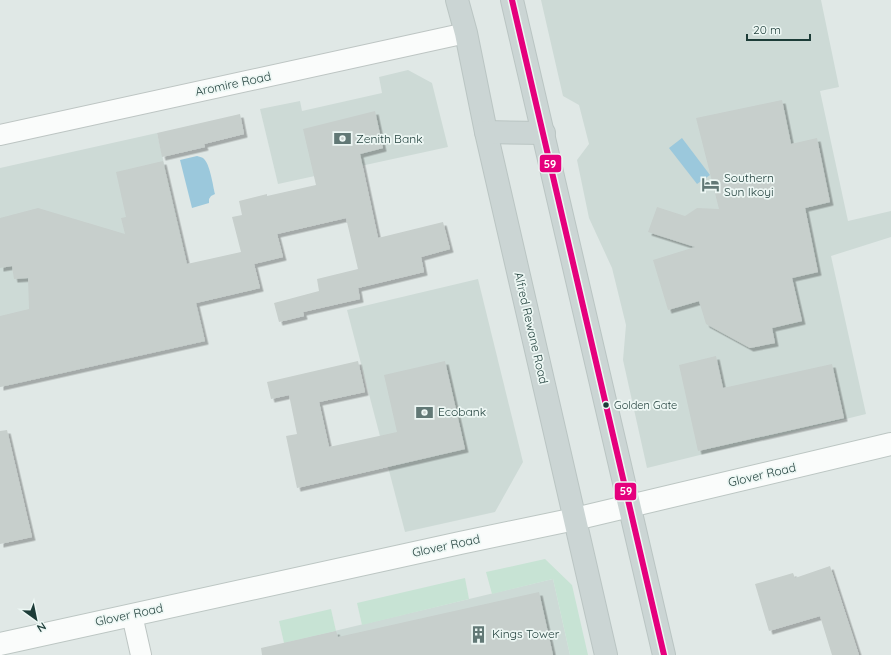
<svg xmlns="http://www.w3.org/2000/svg" width="891" height="655" font-family="Quicksand,sans-serif">
<defs>
<filter id="shadow"><feDropShadow dx="3.5" dy="3.5" stdDeviation="0" flood-color="#0004"/></filter>
</defs>
<rect width="100%" height="100%" fill="#e0e8e6"/>
<g fill="#cddad6">
<path d="M 541,0 L 821,0 L 839,87 L 820,91 L 848,221 L 891,211 L 891,237 L 831,256 L 866,414 L 647,468 L 623,360 L 626,325 L 612,268 L 589,218 L 577,160 L 589,144 L 579,105 L 563,96 Z"/>
<path d="M 408,70 L 432,83 L 448,147 L 278,184 L 260,109 L 300,101 L 302,111 L 382,93 L 379,77 Z"/>
<path d="M 157,133 L 205,341 L 0,387 L 0,168 Z"/>
<path d="M 478,279 L 523,462 L 495,512 L 405,532 L 347,310 Z"/>
<path d="M 553,579 L 570,655 L 287,655 L 284,643 Z"/>
</g>
<g fill="#c7e3d4">
<path d="M 545,559 L 572,585 L 588,655 L 570,655 L 553,579 L 492,594 L 486,572 Z"/>
<path d="M 465,578 L 469,599 L 362,625 L 357,603 Z"/>
<path d="M 331,609 L 336,631 L 284,643 L 279,621 Z"/>
</g>
<g fill="#9bc8dc">
<path d="M 682,138 L 710,175 L 697,184 L 669,148 Z"/>
<path d="M 197,156 C 199,157 202,157 203,158 C 210,163 213,186 215,194 L 211,196 L 209,199 L 209,203 L 192,208 L 180,160 Z"/>
</g>
<g fill="#c7cfcc" filter="url(#shadow)">
<path d="M 782,100 L 791,144 L 817,138 L 830,202 L 805,208 L 818,272 L 792,278 L 802,321 L 772,328 L 775,343 L 750,348 L 706,324 L 699,301 L 668,310 L 653,260 L 695,247 L 648,232 L 657,207 L 685,216 L 697,208 L 719,209 L 696,118 Z"/>
<path d="M 375,111 L 383,148 L 360,154 L 378,238 L 443,222 L 450,249 L 421,257 L 424,272 L 358,288 L 360,299 L 303,312 L 304,316 L 279,322 L 274,303 L 319,291 L 317,279 L 358,269 L 346,218 L 277,234 L 283,257 L 254,264 L 260,288 L 196,303 L 205,341 L 0,387 L 0,316 L 29,309 L 28,278 L 14,279 L 12,266 L 0,268 L 0,218 L 38,208 L 125,234 L 121,218 L 126,217 L 116,172 L 163,161 L 187,264 L 241,252 L 232,217 L 242,215 L 239,201 L 267,194 L 267,196 L 316,185 L 303,129 Z"/>
<path d="M 240,114 L 244,134 L 204,144 L 205,147 L 162,157 L 157,133 Z"/>
<path d="M 716,356 L 723,388 L 832,364 L 844,418 L 698,451 L 679,365 Z"/>
<path d="M 358,361 L 365,392 L 319,402 L 329,447 L 397,432 L 384,375 L 445,361 L 465,449 L 297,488 L 286,436 L 297,434 L 289,395 L 271,399 L 267,382 Z"/>
<path d="M 7,430 L 32,537 L 0,544 L 0,431 Z"/>
<path d="M 830,566 L 859,655 L 832,655 L 820,616 L 769,631 L 755,584 L 793,573 L 795,578 Z"/>
<path d="M 539,592 L 553,655 L 262,655 L 261,648 L 336,631 L 338,637 Z"/>
</g>
<g fill="none" stroke-linecap="round" stroke-linejoin="round">
<defs>
<g id="street">
<path d="M 0,135 L 466,33"/>
<path d="M 132,615 L 141,655"/>
</g>
<path id="secondary" d="M 0,644 L 460,543 L 575,519 L 891,444"/>
<g id="primary">
<path d="M 457,0 L 466,33 L 486,132 L 606,655"/>
<path d="M 512,0 C 564,218 612,437 664,655"/>
<path d="M 486,132 L 544,133"/>
</g>
</defs>
<use href="#street" stroke="#bdc5c3" stroke-width="22"/>
<use href="#secondary" stroke="#bcc6c3" stroke-width="24"/>
<use href="#primary" stroke="#bac5c3" stroke-width="24"/>
<use href="#street" stroke="#fafcfb" stroke-width="20"/>
<use href="#secondary" stroke="#fafcfb" stroke-width="22"/>
<use href="#primary" stroke="#cbd5d4" stroke-width="22"/>
<defs>
<path id="bus-1" d="M 512,0 C 564,218 612,437 664,655"/>
</defs>
<use href="#bus-1" stroke="#edf7f4" stroke-width="9"/>
<use href="#bus-1" stroke="#e5007d" stroke-width="6"/>
</g>
<defs>
<symbol id="bank-bare" viewBox="-9 -9 18 18"><path d="M-6-4H6V4H-6ZM0-2.3a2.3 2.3 0 1 0 0 4.6a2.3 2.3 0 1 0 0-4.6Z" fill="#617875" stroke="#edf7f4" stroke-width="2.5" paint-order="stroke"/></symbol>
<symbol id="hotel-bare" viewBox="-9 -9 18 18"><path d="M-6-4.5h1.5V1H6V5H4.5V3h-9V5H-6ZM-4 0a1.8 1.8 0 1 1 3.6 0ZM.5 0V-2.5h3Q6-2.5 6 0Z" fill="#617875" stroke="#edf7f4" stroke-width="2.5" paint-order="stroke"/></symbol>
<symbol id="building-bare" viewBox="-9 -9 18 18"><path d="M-4-6H4V6H1V3H-1V6H-4ZM-2.5-4.3h1.7v1.8h-1.7ZM.8-4.3h1.7v1.8H.8ZM-2.5-1h1.7V.8h-1.7ZM.8-1h1.7V.8H.8Z" fill="#617875" stroke="#edf7f4" stroke-width="2.5" paint-order="stroke"/></symbol>
</defs>
<g fill-rule="evenodd">
<use href="#bank-bare" x="330" y="126" width="25" height="25"/>
<use href="#hotel-bare" x="698" y="172" width="25" height="25"/>
<use href="#bank-bare" x="412" y="400" width="25" height="25"/>
<use href="#building-bare" x="466" y="622" width="25" height="25"/>
</g>
<circle fill="#1d3c38" stroke="#edf7f4" stroke-width="1.5" cx="606" cy="405" r="3.5"/>
<g text-anchor="middle" stroke-width="3.5" stroke-linejoin="round" paint-order="stroke">
<g font-size="11" fill="#1d3c38" stroke="#edf7f4" text-anchor="start">
<text x="614" y="409">Golden Gate</text>
</g>
<g font-size="12" fill="#1d3c38" stroke="#edf7f4">
<text transform="translate(233 84) rotate(-12)" y="4">Aromire Road</text>
<text transform="translate(531 328) rotate(77)" y="4">Alfred Rewane Road</text>
<text transform="translate(762 475) rotate(-13)" y="4">Glover Road</text>
<text transform="translate(446 546) rotate(-12)" y="4">Glover Road</text>
<text transform="translate(129 615) rotate(-12)" y="4">Glover Road</text>
</g>
<g font-size="12" fill="#1d3c38" stroke="#edf7f4" text-anchor="start">
<text x="356" y="143">Zenith Bank</text>
<text x="724" y="182">Southern<tspan x="724" dy="14">Sun Ikoyi</tspan></text>
<text x="438" y="416">Ecobank</text>
<text x="492" y="638">Kings Tower</text>
</g>
</g>
<g stroke="#edf7f4" stroke-width="1.5">
<rect x="539" y="154" width="23" height="19" rx="4" fill="#e5007d"/>
<rect x="614" y="482" width="23" height="19" rx="4" fill="#e5007d"/>
</g>
<g font-size="11" text-anchor="middle" font-weight="bold" fill="#fff">
<text x="550" y="168">59</text>
<text x="626" y="495">59</text>
</g>
<g transform="translate(36 619) rotate(147)" stroke="#edf7f4" stroke-width="3" paint-order="stroke">
<path d="M0-3L7 15L0 10L-7 15Z" fill="#1d3c38"/>
<text y="-6" font-size="11" font-weight="bold" text-anchor="middle" fill="#1d3c38">N</text>
</g>
<path d="M747 34v6h63v-6" fill="none" stroke="#1d3c38" stroke-width="2"/>
<text x="753" y="34" font-size="12" fill="#1d3c38" stroke="#edf7f4" stroke-width="3" paint-order="stroke">20 m</text>
</svg>
